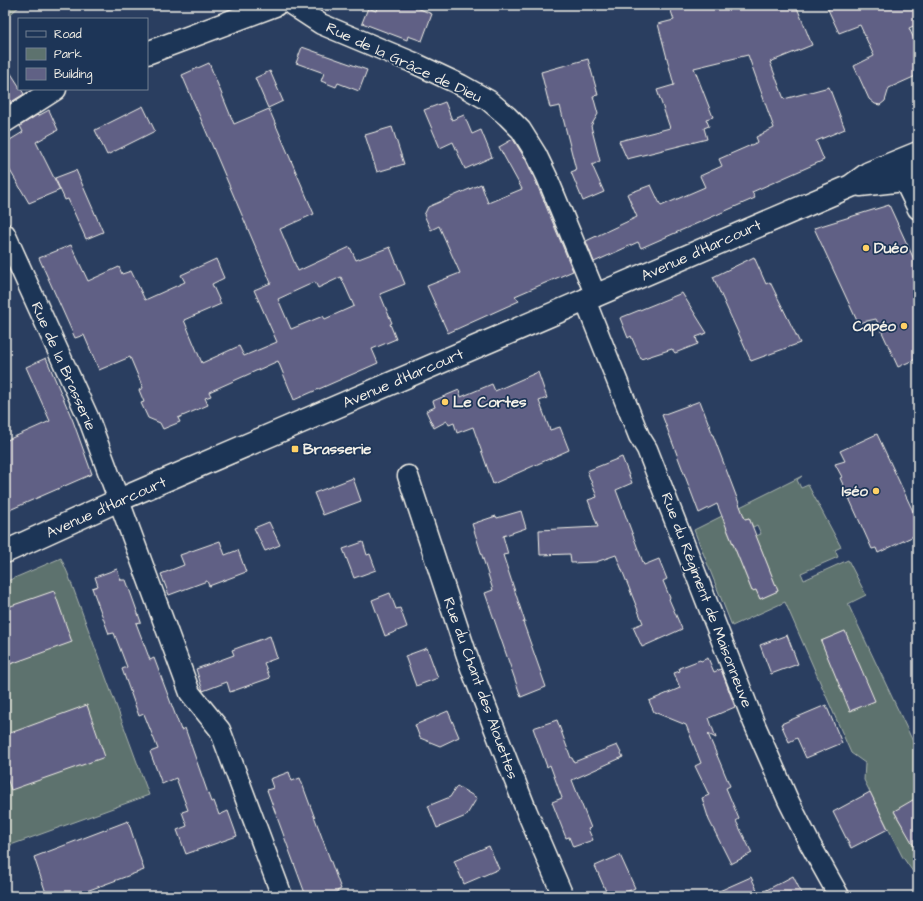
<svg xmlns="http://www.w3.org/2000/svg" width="923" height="901" font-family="'Architects Daughter',sans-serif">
<rect width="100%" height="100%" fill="#2a3e60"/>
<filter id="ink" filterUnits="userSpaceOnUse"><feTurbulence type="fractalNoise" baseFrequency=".025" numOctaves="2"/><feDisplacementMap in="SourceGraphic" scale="8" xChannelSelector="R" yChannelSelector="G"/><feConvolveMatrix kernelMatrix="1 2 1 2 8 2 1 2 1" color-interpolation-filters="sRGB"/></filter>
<g filter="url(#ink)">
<g fill="#5d726e" stroke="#a8b2ab" fill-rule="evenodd">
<path d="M 5,5 L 21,5 L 5,19 Z"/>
<path d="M 802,476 L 797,480 L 801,488 L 808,485 L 841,547 L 835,550 L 838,557 L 801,573 L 804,580 L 848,560 L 866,595 L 848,604 L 918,752 L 918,798 L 894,812 L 905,830 L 918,847 L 918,857 L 916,858 L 918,861 L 918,879 L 902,856 L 864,780 L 865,763 L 851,753 L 785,602 L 732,626 L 694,530 ZM 749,518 L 753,527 L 757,525 L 761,534 L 756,536 L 778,591 L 760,599 L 756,590 L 752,591 L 726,527 ZM 845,631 L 874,701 L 851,711 L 821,641 Z"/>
<path d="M 61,558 L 68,574 L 149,795 L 8,846 L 5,836 L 5,582 Z"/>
</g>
<g fill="#606185" stroke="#f4f1e8" fill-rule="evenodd">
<path d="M 378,5 L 410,5 L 432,14 L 422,41 L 408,36 L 407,40 L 362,23 L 368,8 L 376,11 Z"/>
<path d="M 669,5 L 796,5 L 812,45 L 770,62 L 784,99 L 829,87 L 845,129 L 816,141 L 824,160 L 752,192 L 755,198 L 641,248 L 638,242 L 594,262 L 586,241 L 637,217 L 627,194 L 651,185 L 661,206 L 705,187 L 700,176 L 722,166 L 719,159 L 758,142 L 756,137 L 774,128 L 748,55 L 694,68 L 713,117 L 706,119 L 709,126 L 704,128 L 707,139 L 627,159 L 619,141 L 670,128 L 657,90 L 674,85 L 658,24 L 674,20 Z"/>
<path d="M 826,5 L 918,5 L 918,24 L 909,28 L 918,48 L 918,75 L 889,88 L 885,101 L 880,105 L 875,104 L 869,99 L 854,66 L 874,56 L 860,25 L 839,33 Z"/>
<path d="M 302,47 L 367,70 L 359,91 L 338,83 L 336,87 L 321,81 L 324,73 L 296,63 Z"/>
<path d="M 588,59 L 598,95 L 593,96 L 598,114 L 591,126 L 600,161 L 592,165 L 604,192 L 583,201 L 571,172 L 576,170 L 560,106 L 550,108 L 541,72 Z"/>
<path d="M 209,63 L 234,124 L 269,109 L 314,214 L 280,229 L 298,271 L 350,247 L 356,260 L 390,247 L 405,284 L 380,294 L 392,323 L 390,324 L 396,339 L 372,349 L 378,363 L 294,400 L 278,361 L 209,392 L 211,396 L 205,398 L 208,405 L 178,418 L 180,422 L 163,429 L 160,423 L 148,418 L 141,403 L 144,402 L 139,390 L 143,388 L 130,357 L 99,370 L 84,335 L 75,338 L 39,258 L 71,245 L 88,281 L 119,267 L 122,274 L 131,271 L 145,300 L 185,282 L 181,275 L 216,259 L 224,278 L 212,284 L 221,304 L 184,320 L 202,363 L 239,346 L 244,356 L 277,342 L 254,290 L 271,283 L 182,75 ZM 341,277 L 354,306 L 325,319 L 323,316 L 291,329 L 278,299 L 315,282 L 318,288 Z"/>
<path d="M 5,64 L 19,86 L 19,89 L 21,89 L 24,94 L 8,104 L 5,98 Z"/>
<path d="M 270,71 L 283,101 L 268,108 L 255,78 Z"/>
<path d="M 445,102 L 452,120 L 464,115 L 472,134 L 481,130 L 492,157 L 465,169 L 453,142 L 440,148 L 424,110 Z"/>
<path d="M 143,106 L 155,131 L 107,155 L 95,130 Z"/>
<path d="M 49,110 L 58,130 L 36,142 L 60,190 L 29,203 L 5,162 L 5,143 L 23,132 L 20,126 L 37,115 L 38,116 Z"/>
<path d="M 392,127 L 404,164 L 377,172 L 365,135 Z"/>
<path d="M 513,139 L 526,160 L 536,182 L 573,271 L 515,296 L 519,301 L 448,333 L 427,286 L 460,273 L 439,226 L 431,230 L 424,215 L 428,207 L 481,184 L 488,203 L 522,189 L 499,147 Z"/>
<path d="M 76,170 L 103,232 L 86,239 L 68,199 L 65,200 L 55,178 Z"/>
<path d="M 889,205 L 918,268 L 918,358 L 898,367 L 876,319 L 858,323 L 814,228 Z"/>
<path d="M 754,257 L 766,284 L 770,282 L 800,343 L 751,361 L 713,277 Z"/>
<path d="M 682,293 L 707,333 L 696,337 L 698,344 L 675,353 L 672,349 L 641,359 L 631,336 L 628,338 L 620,318 Z"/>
<path d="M 46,358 L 73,421 L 92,474 L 5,512 L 5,441 L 50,421 L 26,367 Z"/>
<path d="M 538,372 L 547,398 L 539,401 L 550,430 L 560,427 L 569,450 L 493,484 L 473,427 L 457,433 L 454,423 L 449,425 L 447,421 L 434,428 L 426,411 L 435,407 L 433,401 L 459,390 L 461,397 L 492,384 L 495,391 Z"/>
<path d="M 700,401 L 745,519 L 749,518 L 778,591 L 760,599 L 756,590 L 752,591 L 717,504 L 699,513 L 662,415 Z"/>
<path d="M 877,434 L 918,522 L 918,534 L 878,553 L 876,548 L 872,549 L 840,478 L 842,477 L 835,464 L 845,461 L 840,451 Z"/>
<path d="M 622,457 L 632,483 L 616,490 L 644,565 L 659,559 L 667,579 L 663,581 L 670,598 L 669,599 L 682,629 L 642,647 L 633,627 L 643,623 L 616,555 L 596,562 L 571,563 L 570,554 L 540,555 L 539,530 L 598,527 L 588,500 L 597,497 L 587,471 Z"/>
<path d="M 353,478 L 361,501 L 323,515 L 314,493 Z"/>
<path d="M 521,511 L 526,528 L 503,536 L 508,554 L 503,555 L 525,622 L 523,622 L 546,687 L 521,697 L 485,593 L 493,590 L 472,524 L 496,516 L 497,518 Z"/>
<path d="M 269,522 L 280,545 L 265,551 L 254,528 Z"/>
<path d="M 220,541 L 225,555 L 238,550 L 246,572 L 209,586 L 207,581 L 169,595 L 161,574 L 184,565 L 180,555 Z"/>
<path d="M 363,542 L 367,555 L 370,554 L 376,570 L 354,578 L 343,549 Z"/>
<path d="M 117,569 L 121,580 L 126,580 L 141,622 L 136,623 L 150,660 L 154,658 L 181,730 L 185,728 L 211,802 L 214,801 L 219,815 L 228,811 L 237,836 L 186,854 L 177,830 L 187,826 L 182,812 L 188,810 L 176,778 L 162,784 L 150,752 L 158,749 L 144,714 L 139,716 L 122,669 L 127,667 L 114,633 L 109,634 L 92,588 L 98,586 L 95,577 Z"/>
<path d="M 54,591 L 72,642 L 5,666 L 5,608 Z"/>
<path d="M 390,593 L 396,609 L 400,608 L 407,627 L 385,636 L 372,600 Z"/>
<path d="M 845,631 L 875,701 L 850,711 L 821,641 Z"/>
<path d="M 787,635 L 798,664 L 771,674 L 760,645 Z"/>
<path d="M 270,636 L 277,658 L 264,663 L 270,678 L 230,692 L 227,682 L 203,691 L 196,669 L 234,655 L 232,650 Z"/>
<path d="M 427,648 L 438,678 L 416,686 L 405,656 Z"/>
<path d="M 708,658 L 714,672 L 721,669 L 735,707 L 709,718 L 716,738 L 708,734 L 730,786 L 726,788 L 739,819 L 736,821 L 752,853 L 731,864 L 709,820 L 702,798 L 709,795 L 695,766 L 701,763 L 686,725 L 654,712 L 649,701 L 680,688 L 674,673 L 680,671 L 679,668 L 700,660 L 701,661 Z"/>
<path d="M 87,705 L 105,757 L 11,790 L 5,772 L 5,735 Z"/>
<path d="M 826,705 L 842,743 L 806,758 L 797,738 L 789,742 L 781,724 Z"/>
<path d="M 448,711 L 459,737 L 440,746 L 420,738 L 415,725 Z"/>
<path d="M 557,720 L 571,758 L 572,758 L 574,762 L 617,745 L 623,757 L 572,780 L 591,828 L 588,829 L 593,840 L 573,847 L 569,837 L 566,838 L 552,802 L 562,798 L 550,765 L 547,767 L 533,728 Z"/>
<path d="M 289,772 L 292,781 L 300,778 L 341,889 L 337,891 L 340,896 L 306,896 L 267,790 L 273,788 L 270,779 Z"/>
<path d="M 457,786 L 477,798 L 466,816 L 437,828 L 428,806 L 450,797 Z"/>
<path d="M 870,792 L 888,829 L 851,848 L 833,812 Z"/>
<path d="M 918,797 L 918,853 L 894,811 Z"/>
<path d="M 128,821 L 144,870 L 73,896 L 47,896 L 34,857 Z"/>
<path d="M 489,846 L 499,869 L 464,884 L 454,861 Z"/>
<path d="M 620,855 L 635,888 L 618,896 L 608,896 L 595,866 Z"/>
<path d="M 793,876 L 803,896 L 708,896 L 751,877 L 759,894 Z"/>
</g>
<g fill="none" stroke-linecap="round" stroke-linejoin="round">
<defs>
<g id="street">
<path d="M 292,5 L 321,24 L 412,62 L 461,85 L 488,100 L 507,116 L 521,130 L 536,154 L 547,177 L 596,296"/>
<path d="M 904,180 L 918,209"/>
<path d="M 5,234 L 88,417 L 190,693 L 220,730 L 282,896"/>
<path d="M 585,300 L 639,436 L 647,449 L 754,723 L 788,800 L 810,844 L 839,896"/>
<path d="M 408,476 L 471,668 L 527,812 L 563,896"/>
</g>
<g id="secondary">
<path d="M 147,53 L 275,5"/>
<path d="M 5,121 L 55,89"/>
<path d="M 860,185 L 904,180 L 918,175"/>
<path d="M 5,552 L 119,500 L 851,186 L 869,173 L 918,153"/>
</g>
</defs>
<use href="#street" stroke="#f4f1e8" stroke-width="23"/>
<use href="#secondary" stroke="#f4f1e8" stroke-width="25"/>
<use href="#street" stroke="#1d3557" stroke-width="20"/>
<use href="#secondary" stroke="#1d3557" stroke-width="22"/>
</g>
</g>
<g fill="#ffd166" stroke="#1d3557" stroke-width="1.5">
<circle cx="866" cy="248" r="4"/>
<circle cx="904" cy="326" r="4"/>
<circle cx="445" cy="402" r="4"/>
<rect x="291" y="445" width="8" height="8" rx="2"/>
<circle cx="876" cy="491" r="4"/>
</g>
<g text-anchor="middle" stroke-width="3.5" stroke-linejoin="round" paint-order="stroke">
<g font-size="15" fill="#f4f1e8" stroke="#1d3557">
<text transform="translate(404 62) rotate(25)" y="5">Rue de la Grâce de Dieu</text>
<text transform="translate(701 250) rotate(-24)" y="5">Avenue d'Harcourt</text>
<text transform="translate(64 366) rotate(66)" y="5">Rue de la Brasserie</text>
<text transform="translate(403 378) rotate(-23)" y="5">Avenue d'Harcourt</text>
<text transform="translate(106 507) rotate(-24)" y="5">Avenue d'Harcourt</text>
<text transform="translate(707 600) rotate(69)" y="5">Rue du Régiment de Maisonneuve</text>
<text transform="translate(481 688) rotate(70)" y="5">Rue du Chant des Alouettes</text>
</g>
<g font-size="15" font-weight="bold" fill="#f4f1e8" stroke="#1d3557" text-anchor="start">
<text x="874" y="253">Duéo</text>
<text x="896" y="331" text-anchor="end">Capéo</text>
<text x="453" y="407">Le Cortes</text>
<text x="303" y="454">Brasserie</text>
<text x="868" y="496" text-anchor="end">Iséo</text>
</g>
</g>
<rect width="923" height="901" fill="none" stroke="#1d3557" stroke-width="20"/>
<rect x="10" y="10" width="903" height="881" fill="none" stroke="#f4f1e8" stroke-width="1.5" filter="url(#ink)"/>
<rect x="18" y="18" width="130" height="72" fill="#1d3557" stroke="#738091"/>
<rect x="26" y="31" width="20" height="6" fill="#1d3557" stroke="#738091"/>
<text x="54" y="38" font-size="12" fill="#f4f1e8">Road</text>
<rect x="26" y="48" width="20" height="12" fill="#5d726e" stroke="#738091"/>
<text x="54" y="58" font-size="12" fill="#f4f1e8">Park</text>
<rect x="26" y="68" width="20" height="12" fill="#606185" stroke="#738091"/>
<text x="54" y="78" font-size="12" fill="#f4f1e8">Building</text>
</svg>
